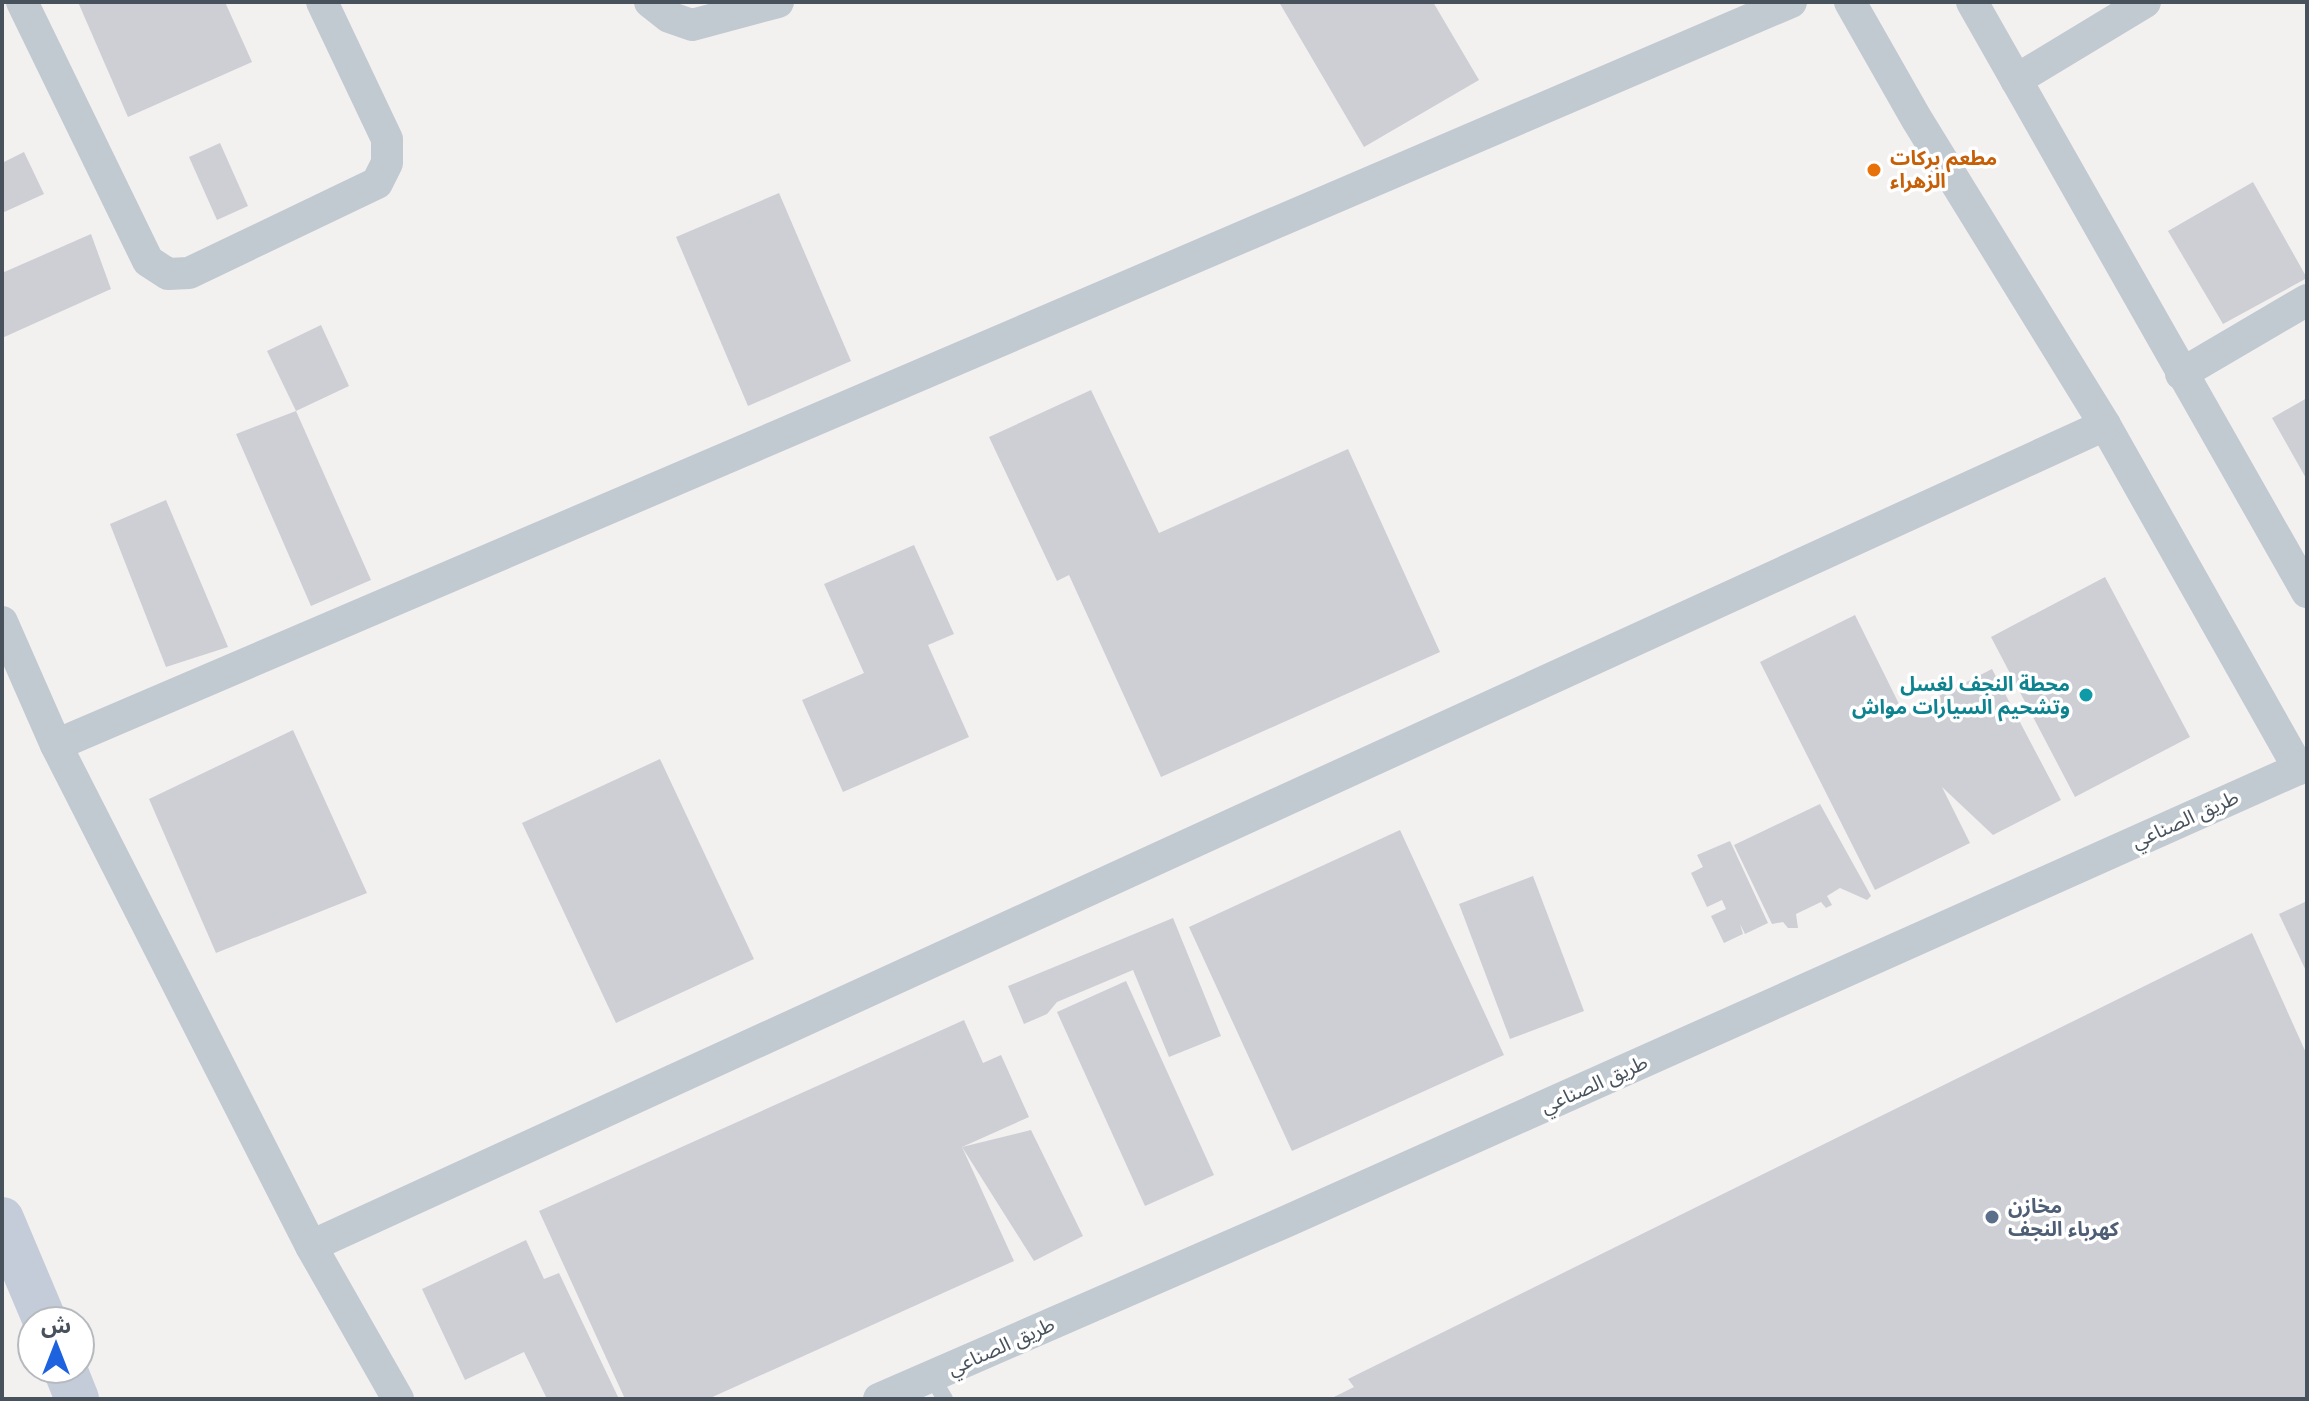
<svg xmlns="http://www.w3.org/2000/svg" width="2309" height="1401" font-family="Mulish,'Noto Sans Arabic',sans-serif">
<rect width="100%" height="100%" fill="#f3f0f0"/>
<g fill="#cdcfd5">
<path d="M 78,2 L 225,2 L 252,62 L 128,117 Z"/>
<path d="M 1279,2 L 1433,2 L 1479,80 L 1364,147 Z"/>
<path d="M 220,143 L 248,206 L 217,220 L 189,157 Z"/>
<path d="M 24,152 L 44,194 L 2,213 L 2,163 Z"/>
<path d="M 2253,182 L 2307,278 L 2223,324 L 2168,231 Z"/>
<path d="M 779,193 L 851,361 L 748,406 L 676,237 Z"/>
<path d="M 91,234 L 111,289 L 2,338 L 2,273 Z"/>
<path d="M 321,325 L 349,386 L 296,411 L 267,351 Z"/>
<path d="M 1091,390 L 1159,533 L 1348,449 L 1440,652 L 1161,777 L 1069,575 L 1057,581 L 989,437 Z"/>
<path d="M 2307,398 L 2307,480 L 2272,418 Z"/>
<path d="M 296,411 L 371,580 L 311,606 L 236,434 Z"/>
<path d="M 166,500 L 228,647 L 166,667 L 110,524 Z"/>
<path d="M 914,545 L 954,634 L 928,645 L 969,737 L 843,792 L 802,700 L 864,673 L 824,584 Z"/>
<path d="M 2105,577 L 2190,737 L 2075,797 L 1991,637 Z"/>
<path d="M 1855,615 L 1904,714 L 1992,669 L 2061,800 L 1993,835 L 1942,787 L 1970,843 L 1875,890 L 1760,662 Z"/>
<path d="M 293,730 L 367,893 L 216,953 L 149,799 Z"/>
<path d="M 660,759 L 754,959 L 616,1023 L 522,823 Z"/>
<path d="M 1820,804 L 1871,896 L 1867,900 L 1840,888 L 1827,896 L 1832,905 L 1826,908 L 1821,902 L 1796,914 L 1798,928 L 1788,928 L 1783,922 L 1772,924 L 1734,845 Z"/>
<path d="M 1400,830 L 1504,1055 L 1292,1151 L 1189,927 Z"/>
<path d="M 1730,841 L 1768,923 L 1745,934 L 1740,924 L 1743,934 L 1724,943 L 1711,916 L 1726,909 L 1722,900 L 1707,907 L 1691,873 L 1703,867 L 1697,855 Z"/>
<path d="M 1533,876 L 1584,1011 L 1510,1039 L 1459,904 Z"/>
<path d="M 2307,901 L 2307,973 L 2279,914 Z"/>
<path d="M 1173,918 L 1221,1036 L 1169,1057 L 1133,970 L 1057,1002 L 1047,1014 L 1024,1024 L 1008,986 Z"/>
<path d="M 2252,933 L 2307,1055 L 2307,1399 L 1330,1399 L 1354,1387 L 1348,1379 Z"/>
<path d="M 1126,981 L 1214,1175 L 1145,1206 L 1057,1012 Z"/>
<path d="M 964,1020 L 983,1063 L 1001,1055 L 1029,1117 L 962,1147 L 1014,1261 L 708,1399 L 625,1399 L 539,1211 Z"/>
<path d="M 1031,1130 L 1083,1236 L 1034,1261 L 962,1147 Z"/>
<path d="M 526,1240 L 544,1279 L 559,1273 L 619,1399 L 547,1399 L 524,1352 L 465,1380 L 422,1289 Z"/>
</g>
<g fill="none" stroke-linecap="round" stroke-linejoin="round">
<path stroke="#c1c9d1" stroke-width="16" d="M 931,1376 L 945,1399"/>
<g stroke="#c1c9d1" stroke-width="32">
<path d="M 22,2 L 148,261 L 168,274 L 189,273 L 377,183 L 387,163 L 387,139 L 322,2"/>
<path d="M 650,2 L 669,17 L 692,25 L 778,2"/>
<path d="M 1850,2 L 1916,118 L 2105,425 L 2299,769"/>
<path d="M 1972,2 L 2307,592"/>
<path d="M 2016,80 L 2145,2"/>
<path d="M 2181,374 L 2307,300"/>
<path d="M 2,622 L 56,745 L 311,1246 L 398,1399"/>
<path d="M 56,745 L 1791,2"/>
<path d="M 311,1246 L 2105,425"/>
<path d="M 879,1399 L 1285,1222 L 2307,765"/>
</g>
<g stroke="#c3ccd8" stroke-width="44">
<path d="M 2,1219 L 45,1321"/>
<path d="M 65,1369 L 77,1399"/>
</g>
</g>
<circle fill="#e8710a" stroke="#fff" stroke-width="3" cx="1874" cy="170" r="8"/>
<circle fill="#0f9aa8" stroke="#fff" stroke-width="3" cx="2086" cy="695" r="8"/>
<circle fill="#5c6f8a" stroke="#fff" stroke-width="3" cx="1992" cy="1217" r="8"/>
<g text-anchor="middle" stroke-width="7" stroke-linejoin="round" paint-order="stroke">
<g font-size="20" font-weight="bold" fill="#c56008" stroke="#fff" text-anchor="start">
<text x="1890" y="165">مطعم بركات<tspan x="1890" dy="23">الزهراء</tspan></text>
</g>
<g font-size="20" font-weight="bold" fill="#0d838f" stroke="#fff" text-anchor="end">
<text x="2070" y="691">محطة النجف لغسل<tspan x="2070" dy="23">وتشحيم السيارات مواش</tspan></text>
</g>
<g font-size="20" fill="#48525d" stroke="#fff">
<text transform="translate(2185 819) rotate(-24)" y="7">طريق الصناعي</text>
<text transform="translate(1594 1084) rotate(-24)" y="7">طريق الصناعي</text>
<text transform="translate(1001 1346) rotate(-24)" y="7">طريق الصناعي</text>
</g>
<g font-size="20" font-weight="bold" fill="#4e5e75" stroke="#fff" text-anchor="start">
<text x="2008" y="1213">مخازن<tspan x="2008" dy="23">كهرباء النجف</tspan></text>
</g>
</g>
<rect width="2309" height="1401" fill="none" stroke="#48525d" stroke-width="8"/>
<g transform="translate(56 1345)"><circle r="38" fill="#ffffff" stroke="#b6babe" stroke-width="2"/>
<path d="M0-6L14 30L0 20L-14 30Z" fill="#1d62df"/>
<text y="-12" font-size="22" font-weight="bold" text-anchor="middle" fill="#48525d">ش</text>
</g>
</svg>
